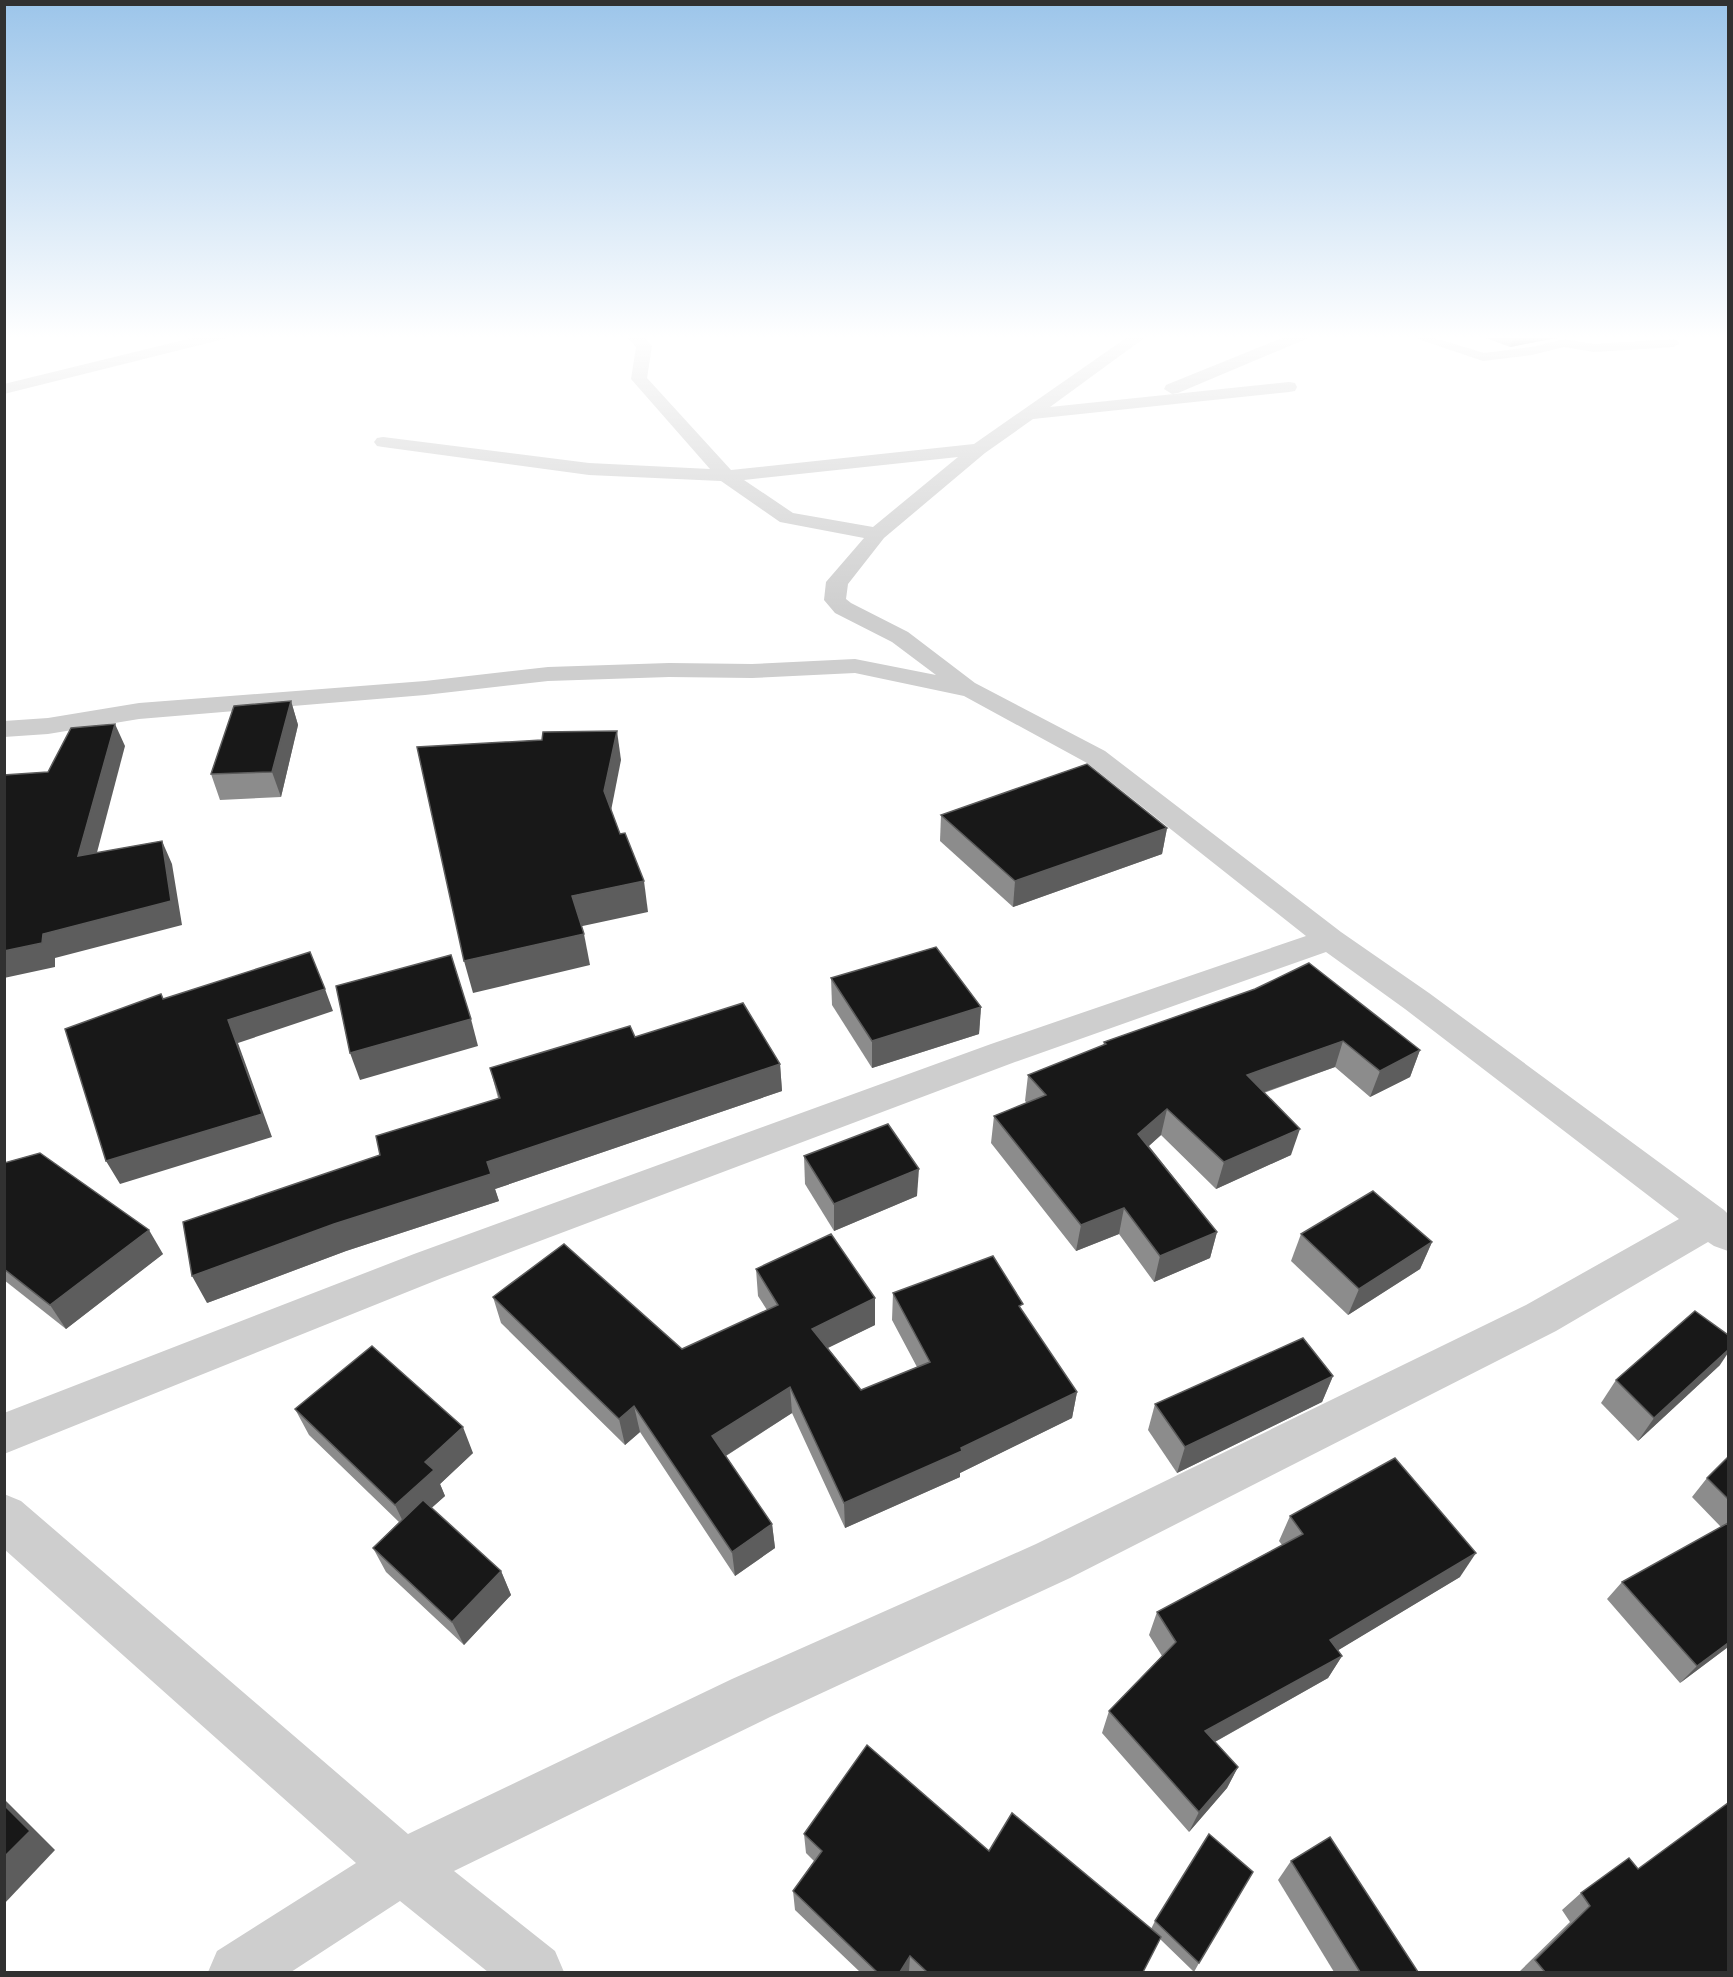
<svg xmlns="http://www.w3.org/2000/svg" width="1733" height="1977" font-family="'Alegreya Sans',sans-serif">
<rect width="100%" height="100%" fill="#fff"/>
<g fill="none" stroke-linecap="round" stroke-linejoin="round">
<path fill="#cecece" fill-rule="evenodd" d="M 1409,336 L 1428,336 L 1484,353 L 1532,347 L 1564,339 L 1594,344 L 1674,339 L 1680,343 L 1674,347 L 1594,352 L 1564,347 L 1532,355 L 1483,361 Z"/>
<g fill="#cecece" fill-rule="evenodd">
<path d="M 200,336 L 227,336 L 224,339 L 4,394 L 4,384 Z"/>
<path d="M 626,336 L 643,336 L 652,346 L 647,378 L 731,470 L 974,444 L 1129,336 L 1147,336 L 1050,407 L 1289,382 L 1295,383 L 1297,387 L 1295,391 L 1289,392 L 1033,419 L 985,453 L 884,538 L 848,584 L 846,599 L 851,603 L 908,632 L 975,683 L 1105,751 L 1341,932 L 1429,993 L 1724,1210 L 1728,1214 L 1728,1251 L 1714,1246 L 1708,1242 L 1556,1331 L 1070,1578 L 770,1717 L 454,1871 L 555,1951 L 564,1972 L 488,1972 L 400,1901 L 291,1972 L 208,1972 L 217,1951 L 356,1863 L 4,1549 L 4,1494 L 21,1501 L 408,1834 L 732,1679 L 1036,1544 L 1526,1305 L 1679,1219 L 1405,1009 L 1326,952 L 1015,1062 L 442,1278 L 4,1454 L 4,1413 L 414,1254 L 991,1044 L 1306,936 L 1087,763 L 964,696 L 855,673 L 752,678 L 669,677 L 548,681 L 425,695 L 139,719 L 48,734 L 4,737 L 4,721 L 48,718 L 139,703 L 425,681 L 548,667 L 669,663 L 752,664 L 855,659 L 936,675 L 892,642 L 835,613 L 824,600 L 826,582 L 864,538 L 780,522 L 721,481 L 589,475 L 383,447 L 377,446 L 374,442 L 377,438 L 383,437 L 589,463 L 710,469 L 631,379 L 636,347 ZM 958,457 L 873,527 L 793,513 L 744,480 Z"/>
<path d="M 1287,336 L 1309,336 L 1306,339 L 1178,393 L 1172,394 L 1164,389 L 1166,385 Z"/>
</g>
</g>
<g fill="#8c8c8c">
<path d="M 1481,336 L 1587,336 L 1571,338 L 1563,337 L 1510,347 Z"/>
<path d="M 291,701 L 298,725 L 281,797 L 220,800 L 211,774 Z"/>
<path d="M 941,815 L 1167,828 L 1162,854 L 1013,907 L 940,841 Z"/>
<path d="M 831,978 L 981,1007 L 979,1034 L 872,1068 L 832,1005 Z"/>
<path d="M 1255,989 L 1420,1050 L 1410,1077 L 1370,1097 L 1335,1067 L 1264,1093 L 1291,1155 L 1216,1189 L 1161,1135 L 1149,1146 L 1217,1232 L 1210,1258 L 1154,1282 L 1119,1234 L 1076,1251 L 991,1143 L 994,1116 L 1027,1103 L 1025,1101 L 1028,1075 L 1103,1046 L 1104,1042 Z"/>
<path d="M 635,1037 L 780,1064 L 782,1091 L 495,1189 L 499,1201 L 346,1251 L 207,1303 L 380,1155 L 498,1098 L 490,1068 Z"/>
<path d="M 804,1156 L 917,1196 L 834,1231 L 805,1184 Z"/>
<path d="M 4,1163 L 163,1254 L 66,1329 L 4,1280 Z"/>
<path d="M 1301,1234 L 1432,1242 L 1420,1269 L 1348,1315 L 1291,1261 Z"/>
<path d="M 756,1269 L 875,1298 L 875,1325 L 828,1348 L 861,1390 L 917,1367 L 892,1320 L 893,1293 L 1022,1311 L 1077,1392 L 1072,1418 L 960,1473 L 960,1477 L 845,1528 L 792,1413 L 726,1456 L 772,1524 L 775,1548 L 735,1576 L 640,1432 L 625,1445 L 501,1323 L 493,1297 L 682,1349 L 767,1310 L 758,1296 Z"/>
<path d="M 1720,1365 L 1638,1441 L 1601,1403 L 1616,1380 Z"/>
<path d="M 1333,1376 L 1322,1402 L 1177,1473 L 1148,1430 L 1155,1404 Z"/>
<path d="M 295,1409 L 473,1453 L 440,1484 L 445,1496 L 431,1508 L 501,1571 L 511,1595 L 464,1645 L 386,1572 L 373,1548 L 399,1522 L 309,1435 Z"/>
<path d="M 1728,1457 L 1728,1647 L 1680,1683 L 1607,1599 L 1622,1582 L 1721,1527 L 1692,1497 L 1707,1478 Z"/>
<path d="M 1290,1516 L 1460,1577 L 1338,1650 L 1342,1656 L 1328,1678 L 1215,1742 L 1238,1767 L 1227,1788 L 1189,1832 L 1102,1733 L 1109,1711 L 1162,1656 L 1149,1635 L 1157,1612 L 1282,1545 L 1279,1541 Z"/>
<path d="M 804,1834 L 989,1851 L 1151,1929 L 1155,1921 L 1199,1963 L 1194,1972 L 1160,1939 L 1143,1972 L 860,1972 L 795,1910 L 793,1891 L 814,1861 L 806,1853 Z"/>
<path d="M 1291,1861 L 1418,1972 L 1334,1972 L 1278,1880 Z"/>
<path d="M 1638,1869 L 1728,1972 L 1519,1972 L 1570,1922 L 1562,1910 L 1581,1893 Z"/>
</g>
<g fill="#5d5d5d">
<path d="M 1514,336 L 1564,336 L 1510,347 Z"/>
<path d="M 1572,336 L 1587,336 L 1571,338 Z"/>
<path d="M 291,701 L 298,725 L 281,797 L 272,772 Z"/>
<path d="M 115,724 L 125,746 L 90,879 L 78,856 Z"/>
<path d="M 617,731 L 621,760 L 609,821 L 604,791 Z"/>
<path d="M 1167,828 L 1162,854 L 1013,907 L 1015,881 Z"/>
<path d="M 162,841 L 172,864 L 182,925 L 55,958 L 55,967 L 4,978 L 4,951 L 43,934 Z"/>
<path d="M 644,881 L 648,912 L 578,927 L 572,896 Z"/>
<path d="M 584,934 L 590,965 L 473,993 L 464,961 Z"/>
<path d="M 325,989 L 333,1011 L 238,1043 L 272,1137 L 120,1184 L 106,1161 L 228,1020 Z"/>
<path d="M 981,1007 L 979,1034 L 872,1068 L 872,1041 Z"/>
<path d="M 471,1019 L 478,1046 L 360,1080 L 350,1053 Z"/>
<path d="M 1343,1041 L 1335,1067 L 1239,1101 L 1247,1075 Z"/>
<path d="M 1420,1050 L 1410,1077 L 1370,1097 L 1380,1071 Z"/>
<path d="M 780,1064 L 782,1091 L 495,1189 L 499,1201 L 346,1251 L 207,1303 L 192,1276 L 487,1162 Z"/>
<path d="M 1167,1109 L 1161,1135 L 1133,1160 L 1138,1134 Z"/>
<path d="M 1300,1129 L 1291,1155 L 1216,1189 L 1224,1162 Z"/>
<path d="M 919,1169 L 917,1196 L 834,1231 L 834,1204 Z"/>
<path d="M 1124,1208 L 1119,1234 L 1076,1251 L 1081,1225 Z"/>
<path d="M 149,1230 L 163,1254 L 66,1329 L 50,1305 Z"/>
<path d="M 1217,1232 L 1210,1258 L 1154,1282 L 1160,1256 Z"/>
<path d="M 1432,1242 L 1420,1269 L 1348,1315 L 1359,1289 Z"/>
<path d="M 875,1298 L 875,1325 L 813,1355 L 812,1329 Z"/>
<path d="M 1728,1350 L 1728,1353 L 1720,1365 L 1638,1441 L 1654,1418 Z"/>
<path d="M 1333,1376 L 1322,1402 L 1177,1473 L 1185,1447 Z"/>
<path d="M 790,1387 L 792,1413 L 716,1462 L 712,1436 Z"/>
<path d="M 1077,1392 L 1072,1418 L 960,1473 L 960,1477 L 845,1528 L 844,1503 L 961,1448 Z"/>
<path d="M 634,1406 L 640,1432 L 625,1445 L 619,1419 Z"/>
<path d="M 463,1427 L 473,1453 L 440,1484 L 445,1496 L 407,1530 L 395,1505 L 425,1462 Z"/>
<path d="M 772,1524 L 775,1548 L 735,1576 L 732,1552 Z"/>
<path d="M 1476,1553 L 1460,1577 L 1317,1663 L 1330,1640 Z"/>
<path d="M 501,1571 L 511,1595 L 464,1645 L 452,1622 Z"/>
<path d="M 1728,1643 L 1728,1647 L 1680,1683 L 1697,1666 Z"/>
<path d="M 1342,1656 L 1328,1678 L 1195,1753 L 1205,1731 Z"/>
<path d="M 1238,1767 L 1227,1788 L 1189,1832 L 1199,1812 Z"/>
<path d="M 4,1799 L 55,1850 L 4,1904 Z"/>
<path d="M 910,1956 L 909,1972 L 900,1972 Z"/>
</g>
<g fill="#181818" stroke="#5d5d5d" stroke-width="1.5">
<path d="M 291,701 L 272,772 L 211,774 L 234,706 Z"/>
<path d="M 115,724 L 78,856 L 162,841 L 171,901 L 43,934 L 42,943 L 4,951 L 4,775 L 48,772 L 71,728 Z"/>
<path d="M 617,731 L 604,791 L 620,834 L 625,833 L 644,881 L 572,896 L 584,934 L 464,961 L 417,747 L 542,740 L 543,732 Z"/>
<path d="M 1087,764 L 1167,828 L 1015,881 L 941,815 Z"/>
<path d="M 936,947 L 981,1007 L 872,1041 L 831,978 Z"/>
<path d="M 310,952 L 325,989 L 228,1020 L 262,1114 L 106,1161 L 65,1029 L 161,994 L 163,999 Z"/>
<path d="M 451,955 L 471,1019 L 350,1053 L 336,986 Z"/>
<path d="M 1309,963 L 1420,1050 L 1380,1071 L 1343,1041 L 1247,1075 L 1300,1129 L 1224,1162 L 1167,1109 L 1138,1134 L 1217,1232 L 1160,1256 L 1124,1208 L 1081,1225 L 994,1116 L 1046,1095 L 1028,1075 L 1106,1044 L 1104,1042 L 1255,989 Z"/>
<path d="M 743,1003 L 780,1064 L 487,1162 L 491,1174 L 334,1224 L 192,1276 L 183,1222 L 380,1155 L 376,1136 L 500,1098 L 490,1068 L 630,1026 L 635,1037 Z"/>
<path d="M 888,1124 L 919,1169 L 834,1204 L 804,1156 Z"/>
<path d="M 40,1153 L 149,1230 L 50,1305 L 4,1269 L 4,1163 Z"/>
<path d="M 1373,1191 L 1432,1242 L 1359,1289 L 1301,1234 Z"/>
<path d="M 831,1234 L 875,1298 L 812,1329 L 861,1390 L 930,1362 L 893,1293 L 993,1256 L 1023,1304 L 1019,1306 L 1077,1392 L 961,1448 L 962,1451 L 844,1503 L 790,1387 L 712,1436 L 772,1524 L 732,1552 L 634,1406 L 619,1419 L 493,1297 L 564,1244 L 682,1349 L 778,1305 L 756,1269 Z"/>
<path d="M 1695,1311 L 1728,1335 L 1728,1350 L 1654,1418 L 1616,1380 Z"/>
<path d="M 1303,1338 L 1333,1376 L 1185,1447 L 1155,1404 Z"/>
<path d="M 372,1346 L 463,1427 L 425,1462 L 434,1470 L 395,1505 L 295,1409 Z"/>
<path d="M 1728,1457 L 1728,1499 L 1707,1478 Z"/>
<path d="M 1395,1458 L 1476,1553 L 1330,1640 L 1342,1656 L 1205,1731 L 1238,1767 L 1199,1812 L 1109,1711 L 1176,1642 L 1157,1612 L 1303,1534 L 1290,1516 Z"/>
<path d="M 423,1500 L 501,1571 L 452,1622 L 373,1548 Z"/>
<path d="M 1728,1523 L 1728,1643 L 1697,1666 L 1622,1582 Z"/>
<path d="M 867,1745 L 989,1851 L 1012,1813 L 1161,1937 L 1143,1972 L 927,1972 L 910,1956 L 900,1972 L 877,1972 L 793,1891 L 822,1851 L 804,1834 Z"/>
<path d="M 1728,1803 L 1728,1972 L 1545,1972 L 1535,1960 L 1590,1906 L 1581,1893 L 1629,1858 L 1638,1869 Z"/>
<path d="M 4,1805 L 30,1831 L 4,1857 Z"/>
<path d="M 1209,1834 L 1253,1872 L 1199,1963 L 1155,1921 Z"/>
<path d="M 1330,1837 L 1418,1972 L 1360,1972 L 1291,1861 Z"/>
</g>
<linearGradient id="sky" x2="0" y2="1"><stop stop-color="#9cc5ea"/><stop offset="0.55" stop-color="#fff"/><stop offset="1" stop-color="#fff" stop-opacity="0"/></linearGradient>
<rect width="1733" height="613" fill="url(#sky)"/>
<rect width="1733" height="1977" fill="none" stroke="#313131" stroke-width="12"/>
</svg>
